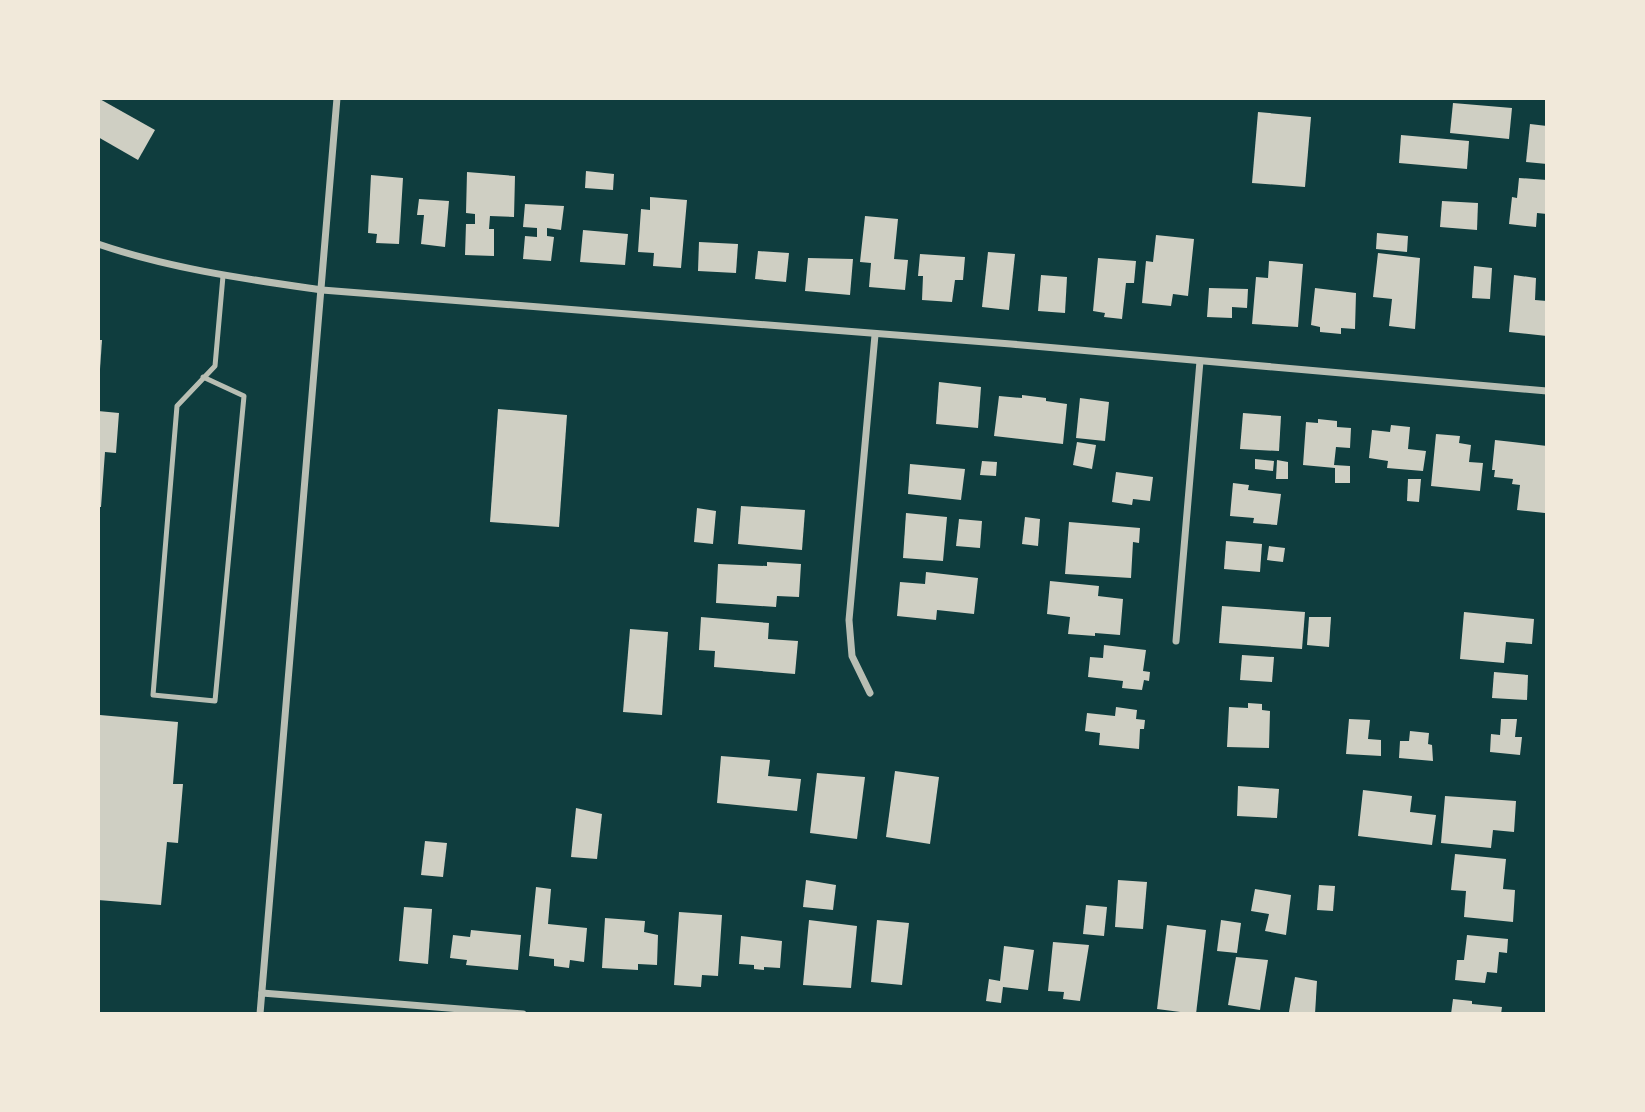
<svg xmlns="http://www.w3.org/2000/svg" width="1645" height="1112" font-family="Inter,sans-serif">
<rect width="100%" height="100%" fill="#0f3d3e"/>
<g fill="#cfcfc3">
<path d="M 98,98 L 155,130 L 138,160 L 98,137 Z"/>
<path d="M 1453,103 L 1512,108 L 1509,139 L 1450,133 Z"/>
<path d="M 1258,112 L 1311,117 L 1305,187 L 1252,183 Z"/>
<path d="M 1530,124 L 1547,126 L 1547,164 L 1526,162 Z"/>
<path d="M 1401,135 L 1469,141 L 1467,169 L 1399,163 Z"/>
<path d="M 586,171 L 614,174 L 613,190 L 585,188 Z"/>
<path d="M 467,172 L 515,176 L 514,217 L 490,216 L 489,229 L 494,229 L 494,256 L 465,255 L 466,224 L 475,224 L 475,214 L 466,213 Z"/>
<path d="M 371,175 L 403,178 L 399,244 L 376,243 L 377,234 L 368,233 Z"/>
<path d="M 1519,178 L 1547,180 L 1547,214 L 1537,213 L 1536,227 L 1509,224 L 1512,197 L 1517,198 Z"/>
<path d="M 650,197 L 687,200 L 681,268 L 653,266 L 654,253 L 638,252 L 641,209 L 650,210 Z"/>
<path d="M 419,199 L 449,201 L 445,247 L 421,244 L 424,215 L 417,215 Z"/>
<path d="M 1442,201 L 1478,203 L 1477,230 L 1440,227 Z"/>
<path d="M 525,204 L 564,206 L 561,230 L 547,228 L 547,236 L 554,237 L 551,261 L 523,259 L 525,236 L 537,237 L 537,228 L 523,227 Z"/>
<path d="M 865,216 L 898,219 L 894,259 L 908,260 L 905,290 L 869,287 L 871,263 L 860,262 Z"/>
<path d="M 583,230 L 628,234 L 625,265 L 580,262 Z"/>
<path d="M 1377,233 L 1408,236 L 1407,252 L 1376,249 Z"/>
<path d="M 1156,235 L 1194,239 L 1188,296 L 1173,294 L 1171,306 L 1142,303 L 1146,261 L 1153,262 Z"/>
<path d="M 699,242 L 738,244 L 736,273 L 698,271 Z"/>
<path d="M 758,251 L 789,253 L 786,282 L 755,279 Z"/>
<path d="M 988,252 L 1015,254 L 1009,310 L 982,307 Z"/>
<path d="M 1378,253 L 1420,258 L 1415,329 L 1389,326 L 1392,299 L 1373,297 Z"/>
<path d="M 920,254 L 965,257 L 963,280 L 955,280 L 952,302 L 922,300 L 923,276 L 918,276 Z"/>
<path d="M 808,258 L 853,259 L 850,295 L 805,291 Z"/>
<path d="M 1098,258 L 1136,261 L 1134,283 L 1126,283 L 1122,319 L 1104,317 L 1105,313 L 1093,311 Z"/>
<path d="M 1269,261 L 1303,264 L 1298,327 L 1252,324 L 1256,277 L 1268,278 Z"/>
<path d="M 1474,266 L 1492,268 L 1490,299 L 1472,298 Z"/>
<path d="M 1041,275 L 1067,277 L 1065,313 L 1038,311 Z"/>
<path d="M 1514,275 L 1536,278 L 1535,300 L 1547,301 L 1547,336 L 1509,332 Z"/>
<path d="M 1209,288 L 1248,289 L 1247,308 L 1232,307 L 1232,318 L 1207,317 Z"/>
<path d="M 1315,288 L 1356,293 L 1355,329 L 1341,328 L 1341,334 L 1320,332 L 1320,327 L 1311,325 Z"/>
<path d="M 98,340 L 102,340 L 100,369 L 98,369 Z"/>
<path d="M 939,382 L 981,387 L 978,428 L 936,424 Z"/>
<path d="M 1022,395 L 1046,398 L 1046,401 L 1067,404 L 1063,444 L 994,436 L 999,396 L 1022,398 Z"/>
<path d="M 1080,398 L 1109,402 L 1105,441 L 1076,438 Z"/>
<path d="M 498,409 L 567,415 L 559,527 L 490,522 Z"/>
<path d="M 98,411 L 119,413 L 116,453 L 105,452 L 101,507 L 98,507 Z"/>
<path d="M 1243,413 L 1281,416 L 1279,451 L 1240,449 Z"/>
<path d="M 1318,419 L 1337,421 L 1337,427 L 1351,428 L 1350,448 L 1336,447 L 1334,465 L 1350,466 L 1350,483 L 1335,483 L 1335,468 L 1303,465 L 1306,422 L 1318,423 Z"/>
<path d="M 1391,425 L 1410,427 L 1408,449 L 1426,451 L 1423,471 L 1387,468 L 1388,461 L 1369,458 L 1372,430 L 1390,432 Z"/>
<path d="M 1436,434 L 1460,436 L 1459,443 L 1471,445 L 1469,462 L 1483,463 L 1480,491 L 1431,486 Z"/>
<path d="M 1495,440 L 1547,446 L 1545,513 L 1517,510 L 1520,485 L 1512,484 L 1513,479 L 1494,477 L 1495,470 L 1492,470 Z"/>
<path d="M 1077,442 L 1096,445 L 1092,469 L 1073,465 Z"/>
<path d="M 1255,459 L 1274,461 L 1273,471 L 1255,469 Z"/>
<path d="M 1277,460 L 1288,462 L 1288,479 L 1276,479 Z"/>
<path d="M 982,461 L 997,462 L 996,476 L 980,475 Z"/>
<path d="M 910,464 L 965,469 L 961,500 L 908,494 Z"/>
<path d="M 1116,472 L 1153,477 L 1150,501 L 1133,499 L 1132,505 L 1112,502 Z"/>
<path d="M 1408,479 L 1421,479 L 1419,502 L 1407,501 Z"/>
<path d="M 1233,483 L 1249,485 L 1248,490 L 1281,494 L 1277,525 L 1253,523 L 1254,518 L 1230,516 Z"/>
<path d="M 741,506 L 805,510 L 802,550 L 738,544 Z"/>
<path d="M 697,508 L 716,511 L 713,544 L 694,542 Z"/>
<path d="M 906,513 L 947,517 L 943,561 L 903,558 Z"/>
<path d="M 1025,517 L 1040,519 L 1038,546 L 1022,544 Z"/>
<path d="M 959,519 L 982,521 L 980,548 L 956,546 Z"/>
<path d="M 1069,522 L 1140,528 L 1139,543 L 1133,542 L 1131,578 L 1065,574 Z"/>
<path d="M 1226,541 L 1262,544 L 1260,572 L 1224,569 Z"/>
<path d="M 1269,546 L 1285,548 L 1283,562 L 1267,560 Z"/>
<path d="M 767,562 L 801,564 L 799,597 L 777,596 L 776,607 L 716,603 L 718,564 L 767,566 Z"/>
<path d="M 926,572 L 978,578 L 974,614 L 937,610 L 936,620 L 897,616 L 900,582 L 925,584 Z"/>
<path d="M 1050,581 L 1099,586 L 1098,596 L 1123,599 L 1120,635 L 1095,633 L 1095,636 L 1068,634 L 1070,617 L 1047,614 Z"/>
<path d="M 1222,606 L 1305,612 L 1302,649 L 1219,643 Z"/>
<path d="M 1464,612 L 1534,619 L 1532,644 L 1506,642 L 1504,663 L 1460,659 Z"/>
<path d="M 701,617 L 769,623 L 768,639 L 798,641 L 795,674 L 714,667 L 715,651 L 699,650 Z"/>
<path d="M 1309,617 L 1331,617 L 1329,647 L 1307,645 Z"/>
<path d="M 630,629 L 668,632 L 662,715 L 623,712 Z"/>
<path d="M 1104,645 L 1146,650 L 1143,671 L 1150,672 L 1149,681 L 1144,680 L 1142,690 L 1122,688 L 1123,681 L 1088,677 L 1090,657 L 1103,658 Z"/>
<path d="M 1242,655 L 1274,657 L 1272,682 L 1240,680 Z"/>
<path d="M 1494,672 L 1528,675 L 1527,700 L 1492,698 Z"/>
<path d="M 1248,703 L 1262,704 L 1262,710 L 1270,711 L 1269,748 L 1227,747 L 1229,707 L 1248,708 Z"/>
<path d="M 1116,707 L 1137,710 L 1136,719 L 1145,720 L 1144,729 L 1140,729 L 1139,749 L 1099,745 L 1100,733 L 1085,731 L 1087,713 L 1115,716 Z"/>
<path d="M 100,715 L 178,722 L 173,784 L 183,784 L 178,843 L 167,842 L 161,905 L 98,900 L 98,736 Z"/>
<path d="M 1349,719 L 1370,720 L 1368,739 L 1381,740 L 1381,756 L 1346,754 Z"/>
<path d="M 1501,719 L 1517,719 L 1515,737 L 1522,737 L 1520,755 L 1490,752 L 1491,734 L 1500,735 Z"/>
<path d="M 1410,731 L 1429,733 L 1428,744 L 1432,745 L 1433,761 L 1399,758 L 1400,741 L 1409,741 Z"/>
<path d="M 721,756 L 770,760 L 768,776 L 801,779 L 797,811 L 717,803 Z"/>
<path d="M 895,771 L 939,777 L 930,844 L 886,837 Z"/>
<path d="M 817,773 L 865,777 L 857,839 L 810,833 Z"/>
<path d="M 1238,786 L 1279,789 L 1277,818 L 1237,816 Z"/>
<path d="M 1363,790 L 1412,796 L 1410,812 L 1436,815 L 1432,845 L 1358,836 Z"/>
<path d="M 1445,796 L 1516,801 L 1514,832 L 1493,830 L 1491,848 L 1441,843 Z"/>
<path d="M 576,808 L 602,814 L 597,859 L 571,857 Z"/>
<path d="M 425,841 L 447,843 L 443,877 L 421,875 Z"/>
<path d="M 1455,854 L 1506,859 L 1503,889 L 1515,890 L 1513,922 L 1464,917 L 1466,891 L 1451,890 Z"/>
<path d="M 806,880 L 836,885 L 833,910 L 803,907 Z"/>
<path d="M 1118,880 L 1147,882 L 1143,929 L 1115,927 Z"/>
<path d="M 1319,885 L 1335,886 L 1333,911 L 1317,910 Z"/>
<path d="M 536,887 L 551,889 L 548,924 L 587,928 L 584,962 L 570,960 L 569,968 L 554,966 L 554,959 L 529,956 Z"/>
<path d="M 1255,889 L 1291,895 L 1286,935 L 1265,931 L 1269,914 L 1251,911 Z"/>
<path d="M 1086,905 L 1107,907 L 1104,936 L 1083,934 Z"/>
<path d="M 404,907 L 432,909 L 428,964 L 399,961 Z"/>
<path d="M 679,912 L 722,915 L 718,976 L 702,975 L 701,987 L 674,985 Z"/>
<path d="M 605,918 L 645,921 L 644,932 L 658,935 L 657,965 L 638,964 L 638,970 L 602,968 Z"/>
<path d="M 809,920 L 857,926 L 851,988 L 803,985 Z"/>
<path d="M 877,920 L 909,923 L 902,985 L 871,982 Z"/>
<path d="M 1221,920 L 1241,923 L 1237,953 L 1217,951 Z"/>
<path d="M 1167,925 L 1206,930 L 1196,1014 L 1157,1009 Z"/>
<path d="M 471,930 L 521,935 L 518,970 L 466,965 L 467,960 L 450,958 L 453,935 L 470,937 Z"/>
<path d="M 1467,935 L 1508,939 L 1507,953 L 1499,952 L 1497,973 L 1487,972 L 1485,983 L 1455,980 L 1457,960 L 1464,960 Z"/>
<path d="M 741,936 L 782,941 L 780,968 L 764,967 L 764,970 L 754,969 L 754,965 L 739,964 Z"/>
<path d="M 1053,942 L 1089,945 L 1080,1001 L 1063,999 L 1064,992 L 1048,991 Z"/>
<path d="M 1004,946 L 1034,950 L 1028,990 L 1003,987 L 1001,1003 L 986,1001 L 989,979 L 1000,981 Z"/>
<path d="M 1236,957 L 1268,960 L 1260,1010 L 1228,1005 Z"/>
<path d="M 1295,977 L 1317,981 L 1315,1014 L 1289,1012 Z"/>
<path d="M 1453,999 L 1472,1001 L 1472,1004 L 1502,1007 L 1501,1014 L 1451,1014 Z"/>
</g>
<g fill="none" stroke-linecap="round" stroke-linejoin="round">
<path stroke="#b8beb3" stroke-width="5" d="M 203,377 L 244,396 L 215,701 L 153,695 L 177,406 L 215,366 L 223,276"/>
<g stroke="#b8beb3" stroke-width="7">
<path d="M 98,244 C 171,269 246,279 322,290 L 1011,344 L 1547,391"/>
<path d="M 1176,641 L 1200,361"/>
<path d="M 870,693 L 852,656 L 849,620 L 875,335"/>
<path d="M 262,993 L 523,1014"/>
<path d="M 260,1014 L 337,98"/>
</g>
</g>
<rect width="1645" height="1112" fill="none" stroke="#f1e9da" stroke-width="200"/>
</svg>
